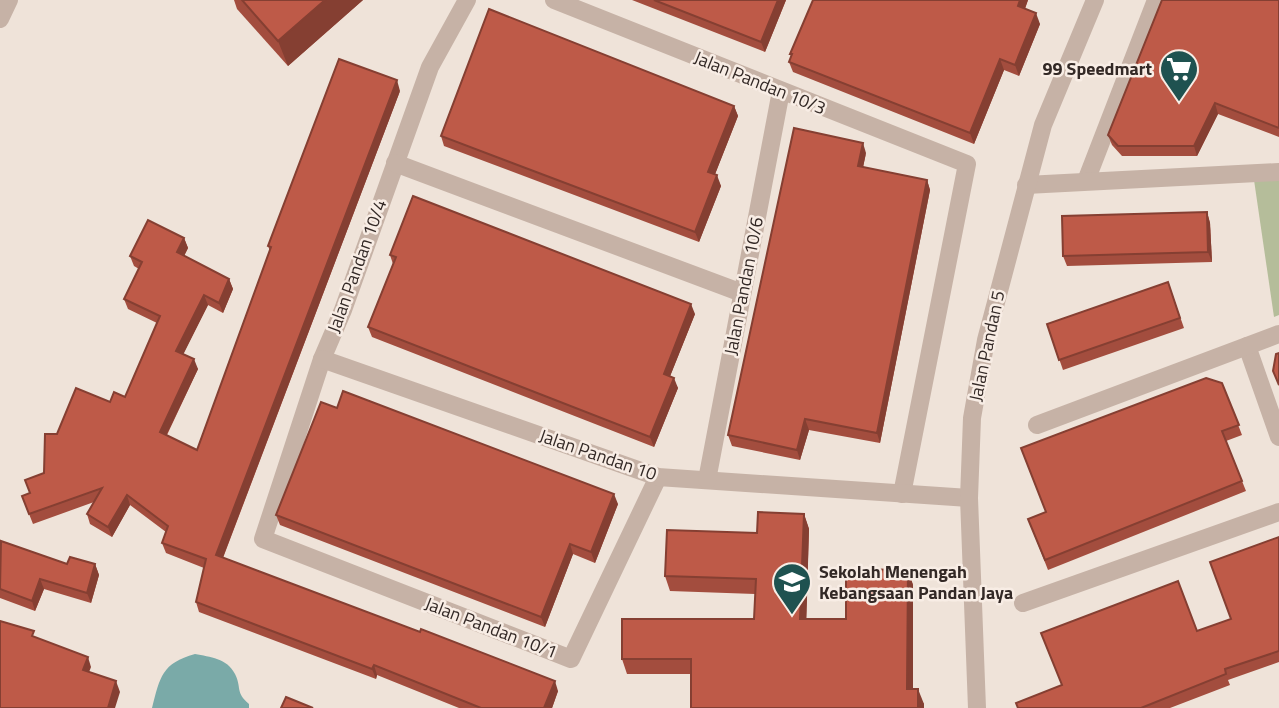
<svg xmlns="http://www.w3.org/2000/svg" width="1279" height="708" font-family="'Titillium Web',sans-serif">
<rect width="100%" height="100%" fill="#efe3d9"/>
<path fill="#b5bd9a" d="M 1279,179 L 1279,315 L 1274,317 L 1254,180 Z"/>
<path fill="#7aaaa8" d="M 195,654 C 210,657 227,658 235,674 C 242,688 235,692 249,704 L 249,708 L 152,708 C 160,677 162,663 195,654 Z"/>
<g fill="none" stroke-linecap="round" stroke-linejoin="round">
<g stroke="#c6b2a6" stroke-width="18">
<path d="M 467,0 L 430,67 L 343,310 L 322,359 L 263,539 L 571,659 L 658,477"/>
<path d="M 554,0 L 967,164 L 902,494"/>
<path d="M 0,19 L 9,0"/>
<path d="M 395,163 L 742,293"/>
<path d="M 1086,181 L 1156,0"/>
<path d="M 1026,185 L 1279,172"/>
<path d="M 1247,346 L 1279,437"/>
<path d="M 322,359 L 658,477 L 969,498"/>
<path d="M 1037,425 L 1279,334"/>
<path d="M 707,480 L 781,91"/>
<path d="M 1023,603 L 1279,512"/>
<path d="M 977,708 L 969,498 L 972,418 L 986,340 L 1043,125 L 1095,0"/>
</g>
</g>
<g fill="#a34d3e">
<path d="M 234,0 L 363,0 L 288,66 L 237,9 Z"/>
<path d="M 632,0 L 786,0 L 765,52 Z"/>
<path d="M 813,0 L 1028,0 L 1025,9 L 1040,24 L 1019,76 L 1004,70 L 974,144 L 793,72 L 789,62 L 791,56 L 790,54 Z"/>
<path d="M 1279,0 L 1279,137 L 1218,114 L 1197,156 L 1122,156 L 1112,145 L 1108,135 Z"/>
<path d="M 400,91 L 223,558 L 558,691 L 552,708 L 459,708 L 377,675 L 376,679 L 199,612 L 196,602 L 204,568 L 166,553 L 162,543 L 166,532 L 130,505 L 112,537 L 90,524 L 87,514 L 94,502 L 33,524 L 22,496 L 30,493 L 44,473 L 57,434 L 110,402 L 125,397 L 157,323 L 128,309 L 124,299 L 139,269 L 134,266 L 130,256 L 184,238 L 188,248 L 184,256 L 229,279 L 233,289 L 223,313 L 208,305 L 183,354 L 198,369 L 167,435 L 197,450 L 270,251 L 268,246 Z"/>
<path d="M 734,106 L 738,116 L 715,174 L 721,186 L 699,242 L 444,146 L 441,136 Z"/>
<path d="M 866,153 L 863,167 L 927,180 L 930,190 L 880,443 L 809,430 L 800,460 L 732,446 L 728,435 Z"/>
<path d="M 1207,212 L 1210,223 L 1212,262 L 1067,266 L 1063,256 Z"/>
<path d="M 390,255 L 695,314 L 670,376 L 678,388 L 654,447 L 372,337 L 368,327 L 393,264 Z"/>
<path d="M 1168,282 L 1184,328 L 1063,370 L 1047,324 Z"/>
<path d="M 1222,383 L 1242,435 L 1226,441 L 1246,491 L 1048,570 L 1028,519 L 1046,512 Z"/>
<path d="M 337,408 L 618,504 L 595,563 L 573,554 L 545,627 L 280,525 L 276,515 Z"/>
<path d="M 804,514 L 809,529 L 806,619 L 846,619 L 908,570 L 913,585 L 913,689 L 924,704 L 924,708 L 691,674 L 627,674 L 622,659 L 754,619 L 755,594 L 670,591 L 665,576 L 757,533 Z"/>
<path d="M 1279,537 L 1279,662 L 1228,680 L 1230,685 L 1170,708 L 1018,708 L 1197,631 L 1231,619 Z"/>
<path d="M 0,543 L 67,564 L 95,564 L 99,575 L 91,603 L 44,589 L 35,611 L 0,598 Z"/>
</g>
<g fill="#853f32">
<path d="M 325,0 L 363,0 L 288,66 L 278,41 Z"/>
<path d="M 778,0 L 786,0 L 765,52 L 761,42 Z"/>
<path d="M 1020,0 L 1028,0 L 1022,16 L 1018,6 Z"/>
<path d="M 1036,13 L 1040,24 L 1019,76 L 1015,65 Z"/>
<path d="M 1000,59 L 1004,70 L 974,144 L 970,133 Z"/>
<path d="M 397,80 L 400,91 L 220,565 L 216,555 Z"/>
<path d="M 1215,103 L 1218,114 L 1197,156 L 1194,146 Z"/>
<path d="M 734,106 L 738,116 L 712,182 L 708,172 Z"/>
<path d="M 863,143 L 866,153 L 861,177 L 858,166 Z"/>
<path d="M 717,175 L 721,186 L 699,242 L 695,232 Z"/>
<path d="M 927,180 L 930,190 L 880,443 L 877,433 Z"/>
<path d="M 1207,212 L 1210,223 L 1212,262 L 1208,252 Z"/>
<path d="M 184,238 L 188,248 L 181,262 L 177,252 Z"/>
<path d="M 229,279 L 233,289 L 223,313 L 219,303 Z"/>
<path d="M 204,295 L 208,305 L 180,361 L 176,351 Z"/>
<path d="M 691,304 L 695,314 L 667,384 L 664,374 Z"/>
<path d="M 194,359 L 198,369 L 163,442 L 160,432 Z"/>
<path d="M 674,378 L 678,388 L 654,447 L 650,437 Z"/>
<path d="M 805,419 L 809,430 L 800,460 L 797,450 Z"/>
<path d="M 614,494 L 618,504 L 595,563 L 591,552 Z"/>
<path d="M 127,495 L 130,505 L 112,537 L 108,527 Z"/>
<path d="M 804,514 L 809,529 L 806,634 L 800,619 Z"/>
<path d="M 570,544 L 573,554 L 545,627 L 541,617 Z"/>
<path d="M 95,564 L 99,575 L 91,603 L 87,593 Z"/>
<path d="M 908,570 L 913,585 L 913,704 L 907,689 Z"/>
<path d="M 40,579 L 44,589 L 35,611 L 32,601 Z"/>
<path d="M 88,657 L 91,667 L 86,680 L 83,670 Z"/>
<path d="M 374,665 L 377,675 L 376,679 L 372,669 Z"/>
<path d="M 116,681 L 120,692 L 115,708 L 108,708 Z"/>
<path d="M 555,681 L 558,691 L 552,708 L 544,708 Z"/>
<path d="M 918,689 L 924,704 L 924,708 L 918,708 Z"/>
</g>
<g fill="#be5a48" stroke="#853f32" stroke-width="2">
<path d="M 242,0 L 325,0 L 278,41 Z"/>
<path d="M 654,0 L 778,0 L 761,42 Z"/>
<path d="M 813,0 L 1020,0 L 1018,6 L 1036,13 L 1015,65 L 1000,59 L 970,133 L 789,62 L 792,54 L 790,54 Z"/>
<path d="M 1162,0 L 1279,0 L 1279,128 L 1215,103 L 1194,146 L 1118,146 L 1108,135 Z"/>
<path d="M 489,9 L 734,106 L 708,172 L 717,175 L 695,232 L 441,136 Z"/>
<path d="M 339,59 L 397,80 L 216,555 L 420,632 L 421,629 L 555,681 L 544,708 L 481,708 L 374,665 L 372,669 L 196,602 L 206,559 L 162,543 L 168,526 L 127,495 L 108,527 L 87,514 L 102,488 L 29,514 L 22,496 L 30,493 L 25,480 L 44,473 L 45,434 L 57,434 L 76,388 L 110,402 L 114,392 L 125,397 L 160,316 L 124,299 L 142,262 L 130,256 L 148,220 L 184,238 L 177,252 L 229,279 L 219,303 L 204,295 L 176,351 L 194,359 L 160,432 L 197,450 L 271,247 L 268,246 Z"/>
<path d="M 794,128 L 863,143 L 858,166 L 927,180 L 877,433 L 805,419 L 797,450 L 728,435 Z"/>
<path d="M 413,196 L 691,304 L 664,374 L 674,378 L 650,437 L 368,327 L 396,257 L 390,255 Z"/>
<path d="M 1207,212 L 1208,252 L 1063,256 L 1062,216 Z"/>
<path d="M 1168,282 L 1180,318 L 1059,360 L 1047,324 Z"/>
<path d="M 1279,353 L 1279,385 L 1273,371 L 1276,354 Z"/>
<path d="M 1206,378 L 1222,383 L 1239,425 L 1222,431 L 1242,481 L 1045,560 L 1028,519 L 1046,512 L 1021,448 Z"/>
<path d="M 343,391 L 614,494 L 591,552 L 570,544 L 541,617 L 276,515 L 321,402 L 337,408 Z"/>
<path d="M 758,512 L 804,514 L 800,619 L 846,619 L 846,569 L 908,570 L 907,689 L 918,689 L 918,708 L 691,708 L 691,659 L 622,659 L 622,619 L 754,619 L 756,579 L 665,576 L 667,530 L 757,533 Z"/>
<path d="M 1279,537 L 1279,651 L 1225,669 L 1226,674 L 1141,708 L 1018,708 L 1016,703 L 1062,685 L 1041,633 L 1178,581 L 1197,631 L 1231,619 L 1210,562 Z"/>
<path d="M 1,541 L 67,564 L 70,557 L 95,564 L 87,593 L 40,579 L 32,601 L 0,589 Z"/>
<path d="M 0,621 L 34,631 L 32,636 L 88,657 L 83,670 L 116,681 L 108,708 L 0,708 Z"/>
<path d="M 286,697 L 313,708 L 281,708 Z"/>
</g>
<defs>
<symbol id="supermarket-pin" viewBox="-11 -11 22 30"><path d="M0 17L-7.5 6A9.5 9.5 0 1 1 7.5 6Z" fill="#1f5250" stroke="#f8ede5"/><path d="M-6-5.5h2.5l.6 2H6L4.5 2H-2.5L-4.4-4H-6ZM-1.5 3.2a1.3 1.3 0 1 0 .1 0ZM3 3.2a1.3 1.3 0 1 0 .1 0Z" fill="#fff"/></symbol>
<symbol id="school-pin" viewBox="-11 -11 22 30"><path d="M0 17L-7.5 6A9.5 9.5 0 1 1 7.5 6Z" fill="#1f5250" stroke="#f8ede5"/><path d="M0-5L7-2L0 1L-7-2ZM-4 1L0 2.5L4 1V4Q0 6-4 4Z" fill="#fff"/></symbol>
</defs>
<g fill-rule="evenodd">
<use href="#supermarket-pin" x="1157" y="47" width="44" height="60"/>
<use href="#school-pin" x="770" y="560" width="44" height="60"/>
</g>
<g text-anchor="middle" stroke-width="5" stroke-linejoin="round" paint-order="stroke">
<g font-size="18" font-weight="bold" fill="#332926" stroke="#f8ede5" text-anchor="end">
<text x="1152" y="75">99 Speedmart</text>
<text x="819" y="578" text-anchor="start">Sekolah Menengah<tspan x="819" dy="21">Kebangsaan Pandan Jaya</tspan></text>
</g>
<g font-size="18" fill="#332926" stroke="#f8ede5">
<text transform="translate(760 83) rotate(22)" y="6">Jalan Pandan 10/3</text>
<text transform="translate(357 266) rotate(-70)" y="6">Jalan Pandan 10/4</text>
<text transform="translate(744 286) rotate(-79)" y="6">Jalan Pandan 10/6</text>
<text transform="translate(987 346) rotate(-78)" y="6">Jalan Pandan 5</text>
<text transform="translate(598 455) rotate(19)" y="6">Jalan Pandan 10</text>
<text transform="translate(491 628) rotate(21)" y="6">Jalan Pandan 10/1</text>
</g>
</g>
</svg>
